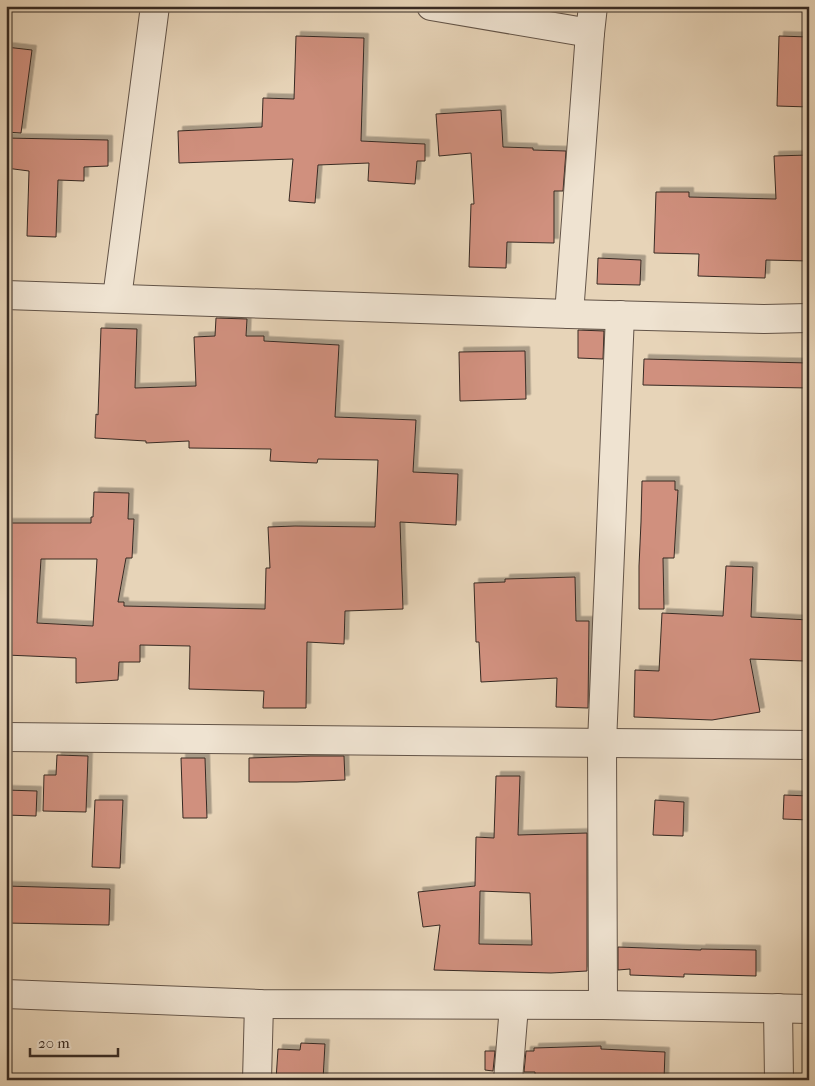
<svg xmlns="http://www.w3.org/2000/svg" width="815" height="1086" font-family="'IM FELL French Canon',serif">
<defs>
<filter id="shadow"><feDropShadow dx="4.5" dy="-4.5" stdDeviation="0" flood-color="#0004"/></filter>
</defs>
<rect width="100%" height="100%" fill="#e7d4b8"/>
<filter id="stains"><feTurbulence type="fractalNoise" baseFrequency=".004" numOctaves="4"/><feColorMatrix values="0 0 0 0 .2 0 0 0 0 .09 0 0 0 0 .02 0 0 0 .5 -.17"/></filter>
<radialGradient id="worn" r=".72"><stop offset=".6" stop-color="#630" stop-opacity="0"/><stop offset="1" stop-color="#630" stop-opacity=".3"/></radialGradient>
<g fill="#d0907e" stroke="#372a23" fill-rule="evenodd" filter="url(#shadow)">
<path d="M 296,36 L 364,38 L 361,141 L 425,144 L 425,161 L 417,161 L 415,184 L 368,181 L 369,163 L 318,165 L 315,203 L 289,201 L 293,159 L 179,163 L 178,131 L 262,127 L 263,98 L 294,99 Z"/>
<path d="M 779,36 L 809,37 L 809,107 L 777,106 Z"/>
<path d="M 6,47 L 32,50 L 21,133 L 6,132 Z"/>
<path d="M 501,110 L 503,147 L 533,148 L 533,150 L 566,151 L 563,191 L 554,191 L 554,243 L 507,242 L 506,268 L 469,267 L 471,204 L 474,204 L 471,153 L 439,156 L 436,114 Z"/>
<path d="M 6,138 L 108,140 L 108,166 L 84,167 L 84,181 L 58,180 L 56,237 L 27,236 L 29,171 L 6,168 Z"/>
<path d="M 809,155 L 809,261 L 766,260 L 765,278 L 698,276 L 699,254 L 654,253 L 656,192 L 689,192 L 689,197 L 776,199 L 774,156 Z"/>
<path d="M 598,258 L 641,260 L 640,285 L 597,284 Z"/>
<path d="M 216,318 L 247,319 L 246,336 L 264,336 L 264,341 L 339,345 L 335,417 L 416,420 L 413,472 L 458,474 L 456,525 L 400,522 L 403,609 L 345,611 L 344,644 L 307,642 L 306,708 L 263,708 L 264,691 L 189,689 L 190,646 L 140,645 L 140,662 L 119,662 L 118,680 L 76,683 L 76,658 L 6,655 L 6,523 L 91,523 L 91,517 L 93,517 L 94,492 L 129,493 L 128,519 L 134,519 L 132,558 L 126,558 L 118,602 L 124,602 L 124,606 L 265,609 L 266,568 L 270,568 L 268,527 L 295,526 L 375,527 L 378,460 L 318,459 L 317,463 L 270,461 L 271,449 L 189,448 L 189,441 L 146,443 L 146,441 L 95,438 L 96,414 L 98,415 L 101,328 L 137,329 L 135,388 L 196,386 L 194,337 L 215,336 ZM 41,559 L 97,559 L 93,626 L 37,623 Z"/>
<path d="M 578,330 L 604,331 L 603,359 L 578,358 Z"/>
<path d="M 525,351 L 526,399 L 460,401 L 459,352 Z"/>
<path d="M 644,359 L 809,363 L 809,388 L 643,385 Z"/>
<path d="M 642,481 L 675,481 L 675,490 L 678,490 L 674,558 L 663,558 L 664,609 L 639,609 L 639,566 L 641,522 Z"/>
<path d="M 726,566 L 753,567 L 751,617 L 809,620 L 809,655 L 804,655 L 804,661 L 750,659 L 760,712 L 712,720 L 634,717 L 635,670 L 659,671 L 662,613 L 723,616 Z"/>
<path d="M 575,577 L 576,621 L 589,621 L 588,708 L 556,707 L 557,678 L 481,682 L 479,642 L 476,642 L 474,583 L 505,582 L 505,579 Z"/>
<path d="M 57,755 L 88,756 L 86,812 L 43,811 L 44,775 L 56,775 Z"/>
<path d="M 310,756 L 344,756 L 345,780 L 297,782 L 249,782 L 249,758 Z"/>
<path d="M 181,758 L 205,758 L 207,818 L 183,818 Z"/>
<path d="M 496,776 L 520,776 L 518,835 L 587,833 L 587,971 L 551,973 L 434,970 L 440,925 L 423,927 L 418,892 L 475,886 L 476,837 L 494,838 ZM 480,891 L 530,893 L 532,945 L 479,944 Z"/>
<path d="M 6,790 L 37,791 L 36,816 L 6,815 Z"/>
<path d="M 784,795 L 809,796 L 809,820 L 783,819 Z"/>
<path d="M 95,800 L 123,800 L 120,868 L 92,867 Z"/>
<path d="M 655,800 L 684,802 L 683,836 L 653,835 Z"/>
<path d="M 6,886 L 110,889 L 109,925 L 6,923 Z"/>
<path d="M 618,947 L 701,950 L 701,949 L 756,950 L 756,976 L 684,974 L 684,977 L 630,975 L 630,969 L 618,970 Z"/>
<path d="M 301,1043 L 325,1044 L 323,1080 L 276,1080 L 278,1049 L 300,1050 Z"/>
<path d="M 601,1046 L 601,1049 L 665,1052 L 664,1080 L 608,1080 L 608,1077 L 535,1079 L 535,1072 L 524,1072 L 526,1051 L 534,1051 L 534,1048 Z"/>
<path d="M 485,1051 L 495,1051 L 493,1071 L 485,1070 Z"/>
</g>
<g fill="none" stroke-linecap="round" stroke-linejoin="round">
<defs>
<g id="minor">
<path d="M 431,6 L 590,33"/>
<path d="M 6,295 L 569,314 L 764,319 L 809,318"/>
<path d="M 117,298 L 155,6"/>
<path d="M 569,314 L 590,33 L 593,6"/>
<path d="M 6,737 L 809,745"/>
<path d="M 6,994 L 259,1004 L 603,1005 L 809,1009"/>
<path d="M 603,1005 L 602,743 L 620,315"/>
<path d="M 778,1008 L 779,1080"/>
<path d="M 257,1080 L 259,1004"/>
<path d="M 508,1080 L 514,1006"/>
</g>
</defs>
<use href="#minor" stroke="#635448" stroke-width="30"/>
<use href="#minor" stroke="#efe3d1" stroke-width="28"/>
</g>
<rect width="815" height="1086" fill="none" stroke="#e7d4b8" stroke-width="25"/>
<rect x="8" y="8" width="800" height="1071" fill="none" stroke="#372a23" stroke-width="2.5"/>
<rect x="12" y="12" width="790" height="1061" fill="none" stroke="#372a23"/>
<path d="M30 1048v8h88v-8" fill="none" stroke="#372a23" stroke-width="2.5"/>
<text x="38" y="1048" font-size="15" fill="#372a23" stroke="#efe3d1" stroke-width="4" paint-order="stroke">20 m</text>
<rect width="100%" height="100%" filter="url(#stains)"/>
<rect width="100%" height="100%" fill="url(#worn)"/>
</svg>
